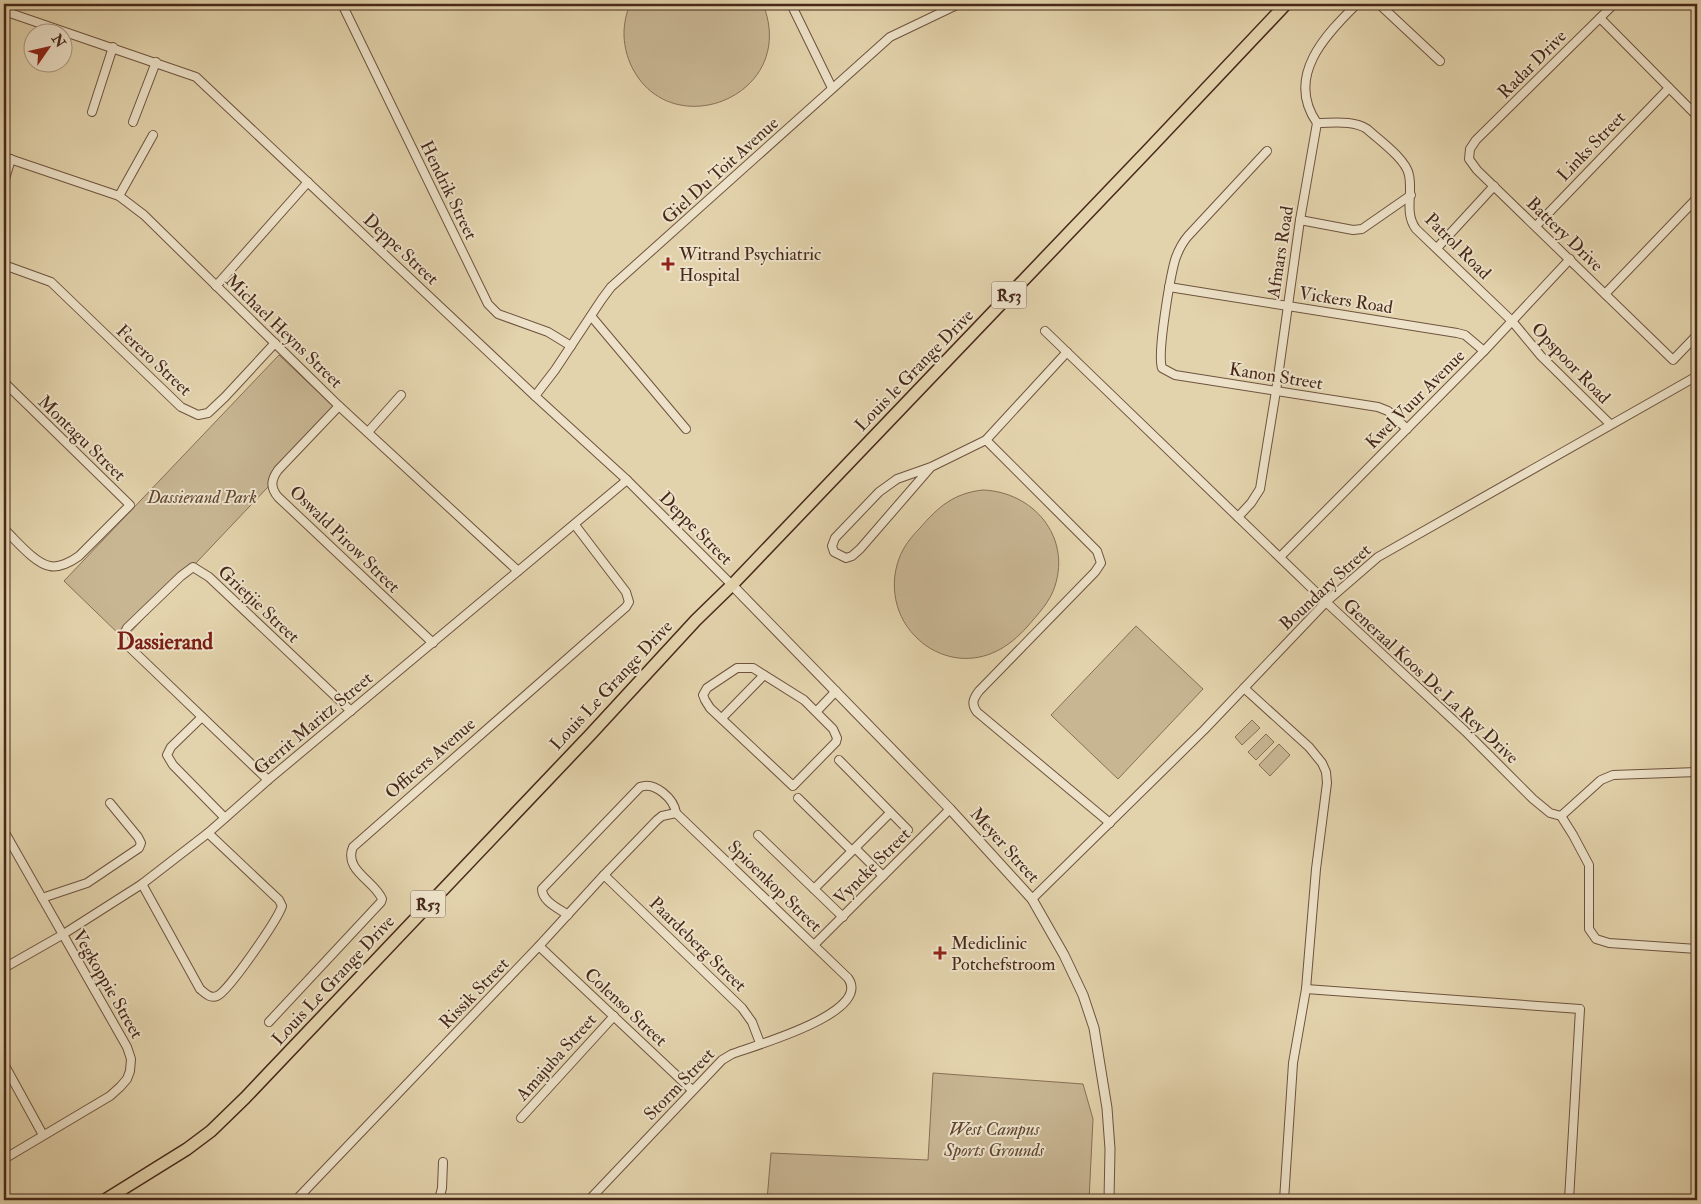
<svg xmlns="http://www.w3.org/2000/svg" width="1701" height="1204" font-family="'IM FELL Double Pica',serif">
<rect width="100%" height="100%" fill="#e3d3ac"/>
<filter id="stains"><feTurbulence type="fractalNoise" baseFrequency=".004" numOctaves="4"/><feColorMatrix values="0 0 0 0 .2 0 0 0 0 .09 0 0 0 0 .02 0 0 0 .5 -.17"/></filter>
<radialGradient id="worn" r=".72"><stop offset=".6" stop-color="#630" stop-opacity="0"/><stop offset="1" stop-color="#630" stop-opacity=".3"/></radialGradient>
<g fill="#c8b693" stroke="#886f56">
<path d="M 630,4 L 763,4 C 800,97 667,148 630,63 C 622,43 622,24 630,4 Z"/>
<path d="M 279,355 L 339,412 L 124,639 L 64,581 Z"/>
<path d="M 983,490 C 1033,492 1071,536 1055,586 C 1050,602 1038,614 1027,627 C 1009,647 987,661 958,658 C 942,656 926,648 915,636 C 892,613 888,576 904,548 C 908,541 914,534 920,528 C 938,507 954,493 983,490 Z"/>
<path d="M 1136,626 L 1203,689 L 1118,779 L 1051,715 Z"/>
<path d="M 1252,720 L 1260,728 L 1242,745 L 1235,737 Z"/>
<path d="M 1266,734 L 1274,742 L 1256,760 L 1248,752 Z"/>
<path d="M 1279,744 L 1290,755 L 1270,776 L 1259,765 Z"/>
<path d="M 933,1073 L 1083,1084 L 1093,1119 L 1089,1200 L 767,1200 L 771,1153 L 928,1160 Z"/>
</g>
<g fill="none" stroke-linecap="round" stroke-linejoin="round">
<defs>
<g id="minor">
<path d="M 342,4 L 488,304 L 498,314 L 548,332 L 571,346"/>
<path d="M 791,4 L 832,88"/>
<path d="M 1379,4 L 1440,61"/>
<path d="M 1614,4 L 1476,140 L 1470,149 L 1469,159 L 1477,170 L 1673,360 L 1697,335"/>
<path d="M 4,11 L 196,77 L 535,396 L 627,480 L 732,585"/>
<path d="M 1600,18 L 1697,116"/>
<path d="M 92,112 L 113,47"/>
<path d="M 133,122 L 156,62"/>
<path d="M 1317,123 C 1334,123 1353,120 1367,129 C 1379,140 1406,159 1409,175 C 1413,194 1404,213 1416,229 L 1512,321 L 1541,356 L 1610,424"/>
<path d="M 1267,151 L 1188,236 C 1182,243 1178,251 1175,260 C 1170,278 1157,353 1162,368 L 1175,375 L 1378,407 L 1388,411 L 1407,429"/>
<path d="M 4,157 L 119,196 L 144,215 L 339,406 L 518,571"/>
<path d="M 4,182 L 11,159"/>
<path d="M 119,196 L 153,135"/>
<path d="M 1300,220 L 1353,230 L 1362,229 L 1411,195"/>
<path d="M 1536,226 L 1669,88"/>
<path d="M 1437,248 L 1494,186"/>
<path d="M 4,265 L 51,282 L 181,407 L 198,415 L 208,413 L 225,397 L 275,343"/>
<path d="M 216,286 L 308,182"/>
<path d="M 1169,287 L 1457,333 L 1465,335 L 1484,351"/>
<path d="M 1605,294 L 1697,198"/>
<path d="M 591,316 L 686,429"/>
<path d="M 1045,331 L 1326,602 L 1465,731 L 1533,799 L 1550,813 L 1561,816 L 1573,835 L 1589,865 L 1589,929 L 1596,939 L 1609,943 L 1697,949"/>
<path d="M 1067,352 L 986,440 L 1097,551 L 1101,563 L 1095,572 L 979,691 C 973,699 971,704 977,712 L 1110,823"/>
<path d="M 4,382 L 130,505 L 79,556 C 71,562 59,568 50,566 C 35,564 15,539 4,529"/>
<path d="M 535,396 L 555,370 L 602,299 L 611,287 L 890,37 L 959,4"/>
<path d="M 339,406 L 278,470 C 271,480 270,487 278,497 L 433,643"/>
<path d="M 368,432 L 401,395"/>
<path d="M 931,467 L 860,549 L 852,556 L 846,558 L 834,552 L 832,546 L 835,538 L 879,492 L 897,479 L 931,467 L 986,440"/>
<path d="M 1238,517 L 1251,503 L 1260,489 L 1276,391 L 1300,220 L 1317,123 C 1285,77 1325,35 1357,4"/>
<path d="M 1280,557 L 1484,351 L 1570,259"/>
<path d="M 1244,688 L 1309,747 L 1322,763 L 1326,772 L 1327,783 L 1316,869 L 1306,989 L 1293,1063 L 1284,1200"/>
<path d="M 816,712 L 833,729 L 837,738 L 836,742 L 793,786 L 710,708 L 705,700 L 703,695 L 707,688 L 737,668 L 753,668 L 804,700 L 816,712 L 836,691"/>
<path d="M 202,717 L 171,747 L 167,755 L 173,765 L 225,818"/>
<path d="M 722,718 L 764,675"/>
<path d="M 839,760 L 908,830"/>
<path d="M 268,780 L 124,642 L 123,636 L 127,628 L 181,576 L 193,567 L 209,577 L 351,711"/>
<path d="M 798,798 L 851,850"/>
<path d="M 1561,816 L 1601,780 L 1613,775 L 1697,772"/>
<path d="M 4,831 L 127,1047 L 131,1059 L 130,1071 L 127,1079 L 120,1087 L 110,1096 L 4,1159"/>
<path d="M 758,835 L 843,917"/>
<path d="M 856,849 L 883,876"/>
<path d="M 604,875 L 742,1008 L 752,1022 L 760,1043"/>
<path d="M 142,884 L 200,989 C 205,993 210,999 217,996 C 228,992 278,919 282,906 L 279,900 L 208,833"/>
<path d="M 814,889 L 890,813"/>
<path d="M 42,898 L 87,883 L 139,848 L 141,843 L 138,837 L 110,803"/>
<path d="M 1032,899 L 1204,730 L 1326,602 L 1378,557 L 1697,376"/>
<path d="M 568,915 C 558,908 542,901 542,889 L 640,787 C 655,781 674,799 676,813"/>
<path d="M 814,945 L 950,809"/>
<path d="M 539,946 L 692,1090"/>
<path d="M 4,968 L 62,935 L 142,884 L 208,833 L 268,780 L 627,480"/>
<path d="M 1306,989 L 1580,1009 L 1569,1200"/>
<path d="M 269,1022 L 381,902 L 382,899 C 375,881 343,870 353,847 L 626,607 L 629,602 L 626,592 L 575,525"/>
<path d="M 4,1064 L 43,1135"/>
<path d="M 521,1118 L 614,1016"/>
<path d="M 296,1200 L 539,946 L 604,875 L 657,820 L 662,816 L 676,813"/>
<path d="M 439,1200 L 442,1188 L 443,1162"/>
<path d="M 589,1200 L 722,1060 L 732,1054 C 753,1046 873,1013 848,978 L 676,813"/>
</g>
<path id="tertiary" d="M 732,585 L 950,809 L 1032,899 L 1064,955 L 1083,995 L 1094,1028 L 1107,1108 L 1110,1149 L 1109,1200"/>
<path id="primary" d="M 105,1200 L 187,1149 L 211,1131 L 245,1098 L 590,735 L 696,620 L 732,585 L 1150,148 L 1286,4"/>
</defs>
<use href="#minor" stroke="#6e533e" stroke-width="10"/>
<use href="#tertiary" stroke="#6e533e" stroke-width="11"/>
<use href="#primary" stroke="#47281a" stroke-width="14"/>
<use href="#minor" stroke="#ede2c9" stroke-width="8"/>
<use href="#tertiary" stroke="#ede2c9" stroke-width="9"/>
<use href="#primary" stroke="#e3d3ac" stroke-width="11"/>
</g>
<g fill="#8f2418" stroke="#ede2c9" stroke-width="2">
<path d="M665.5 256.5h5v5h5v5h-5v5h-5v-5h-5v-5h5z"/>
<path d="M937.5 945.5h5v5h5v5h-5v5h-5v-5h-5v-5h5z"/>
</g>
<g text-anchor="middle" stroke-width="4" stroke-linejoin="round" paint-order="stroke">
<g fill="#ede2c9" stroke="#79604e" stroke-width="1">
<rect x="991.5" y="281.5" width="35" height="27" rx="4"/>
<rect x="410.5" y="890.5" width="35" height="27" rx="4"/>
</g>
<g font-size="16" font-weight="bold" fill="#47281a">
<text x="1009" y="301">R53</text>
<text x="428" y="910">R53</text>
</g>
<g font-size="18" fill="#47281a" stroke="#ede2c9">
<text transform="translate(1532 64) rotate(-45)" y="6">Radar Drive</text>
<text transform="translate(1591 146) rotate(-46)" y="6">Links Street</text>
<text transform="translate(720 170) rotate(-42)" y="6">Giel Du Toit Avenue</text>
<text transform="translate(449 190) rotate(64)" y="6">Hendrik Street</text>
<text transform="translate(1565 234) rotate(44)" y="6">Battery Drive</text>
<text transform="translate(1458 246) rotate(45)" y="6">Patrol Road</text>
<text transform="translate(401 249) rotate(43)" y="6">Deppe Street</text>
<text transform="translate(1280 252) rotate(-81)" y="6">Afmars Road</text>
<text transform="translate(1346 300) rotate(9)" y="6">Vickers Road</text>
<text transform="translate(284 331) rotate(44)" y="6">Michael Heyns Street</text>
<text transform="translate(154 360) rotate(43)" y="6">Ferero Street</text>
<text transform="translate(1571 363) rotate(46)" y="6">Opspoor Road</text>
<text transform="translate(914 370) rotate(-46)" y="6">Louis le Grange Drive</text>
<text transform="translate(1276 376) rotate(9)" y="6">Kanon Street</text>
<text transform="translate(1415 399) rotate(-45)" y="6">Kwel Vuur Avenue</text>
<text transform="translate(82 438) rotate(44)" y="6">Montagu Street</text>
<text transform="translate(696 528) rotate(45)" y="6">Deppe Street</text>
<text transform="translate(345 539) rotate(44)" y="6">Oswald Pirow Street</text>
<text transform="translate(1325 587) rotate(-43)" y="6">Boundary Street</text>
<text transform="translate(259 604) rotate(43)" y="6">Grietjie Street</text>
<text transform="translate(1431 681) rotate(43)" y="6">Generaal Koos De La Rey Drive</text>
<text transform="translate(611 685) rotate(-47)" y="6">Louis Le Grange Drive</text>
<text transform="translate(313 723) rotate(-40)" y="6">Gerrit Maritz Street</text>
<text transform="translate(430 758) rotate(-41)" y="6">Officers Avenue</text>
<text transform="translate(1005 845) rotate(48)" y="6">Meyer Street</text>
<text transform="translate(872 866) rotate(-45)" y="6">Vyncke Street</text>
<text transform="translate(775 886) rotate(44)" y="6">Spioenkop Street</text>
<text transform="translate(698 944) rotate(44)" y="6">Paardeberg Street</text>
<text transform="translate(333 980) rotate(-47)" y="6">Louis Le Grange Drive</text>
<text transform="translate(108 984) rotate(60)" y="6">Vegkoppie Street</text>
<text transform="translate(474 993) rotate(-46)" y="6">Rissik Street</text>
<text transform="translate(626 1007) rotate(43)" y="6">Colenso Street</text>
<text transform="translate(556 1057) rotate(-48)" y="6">Amajuba Street</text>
<text transform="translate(679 1084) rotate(-46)" y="6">Storm Street</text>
</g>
<g font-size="18" fill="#47281a" stroke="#ede2c9" text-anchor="start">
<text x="679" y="260">Witrand Psychiatric<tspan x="679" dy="21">Hospital</tspan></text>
<text x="951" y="949">Mediclinic<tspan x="951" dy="21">Potchefstroom</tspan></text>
</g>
<g font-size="18" font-style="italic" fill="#614432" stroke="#ede2c9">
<text x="202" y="503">Dassierand Park</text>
<text x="994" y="1135">West Campus<tspan x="994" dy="21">Sports Grounds</tspan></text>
</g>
<g font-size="22" font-weight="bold" fill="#7a1f14" stroke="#ede2c9">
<text x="165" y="649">Dassierand</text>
</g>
</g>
<rect width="1701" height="1204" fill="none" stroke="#e3d3ac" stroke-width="20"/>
<rect x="5" y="5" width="1691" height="1194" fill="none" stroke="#47281a" stroke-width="2.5"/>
<rect x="10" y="10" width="1681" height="1184" fill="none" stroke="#47281a"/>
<g transform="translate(48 48) rotate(56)"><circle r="24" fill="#ede2c9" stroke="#ab9883"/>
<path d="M0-4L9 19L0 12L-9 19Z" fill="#8f2418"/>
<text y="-8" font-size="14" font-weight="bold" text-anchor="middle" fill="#47281a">N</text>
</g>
<rect width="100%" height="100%" filter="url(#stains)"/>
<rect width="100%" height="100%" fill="url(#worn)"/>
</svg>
